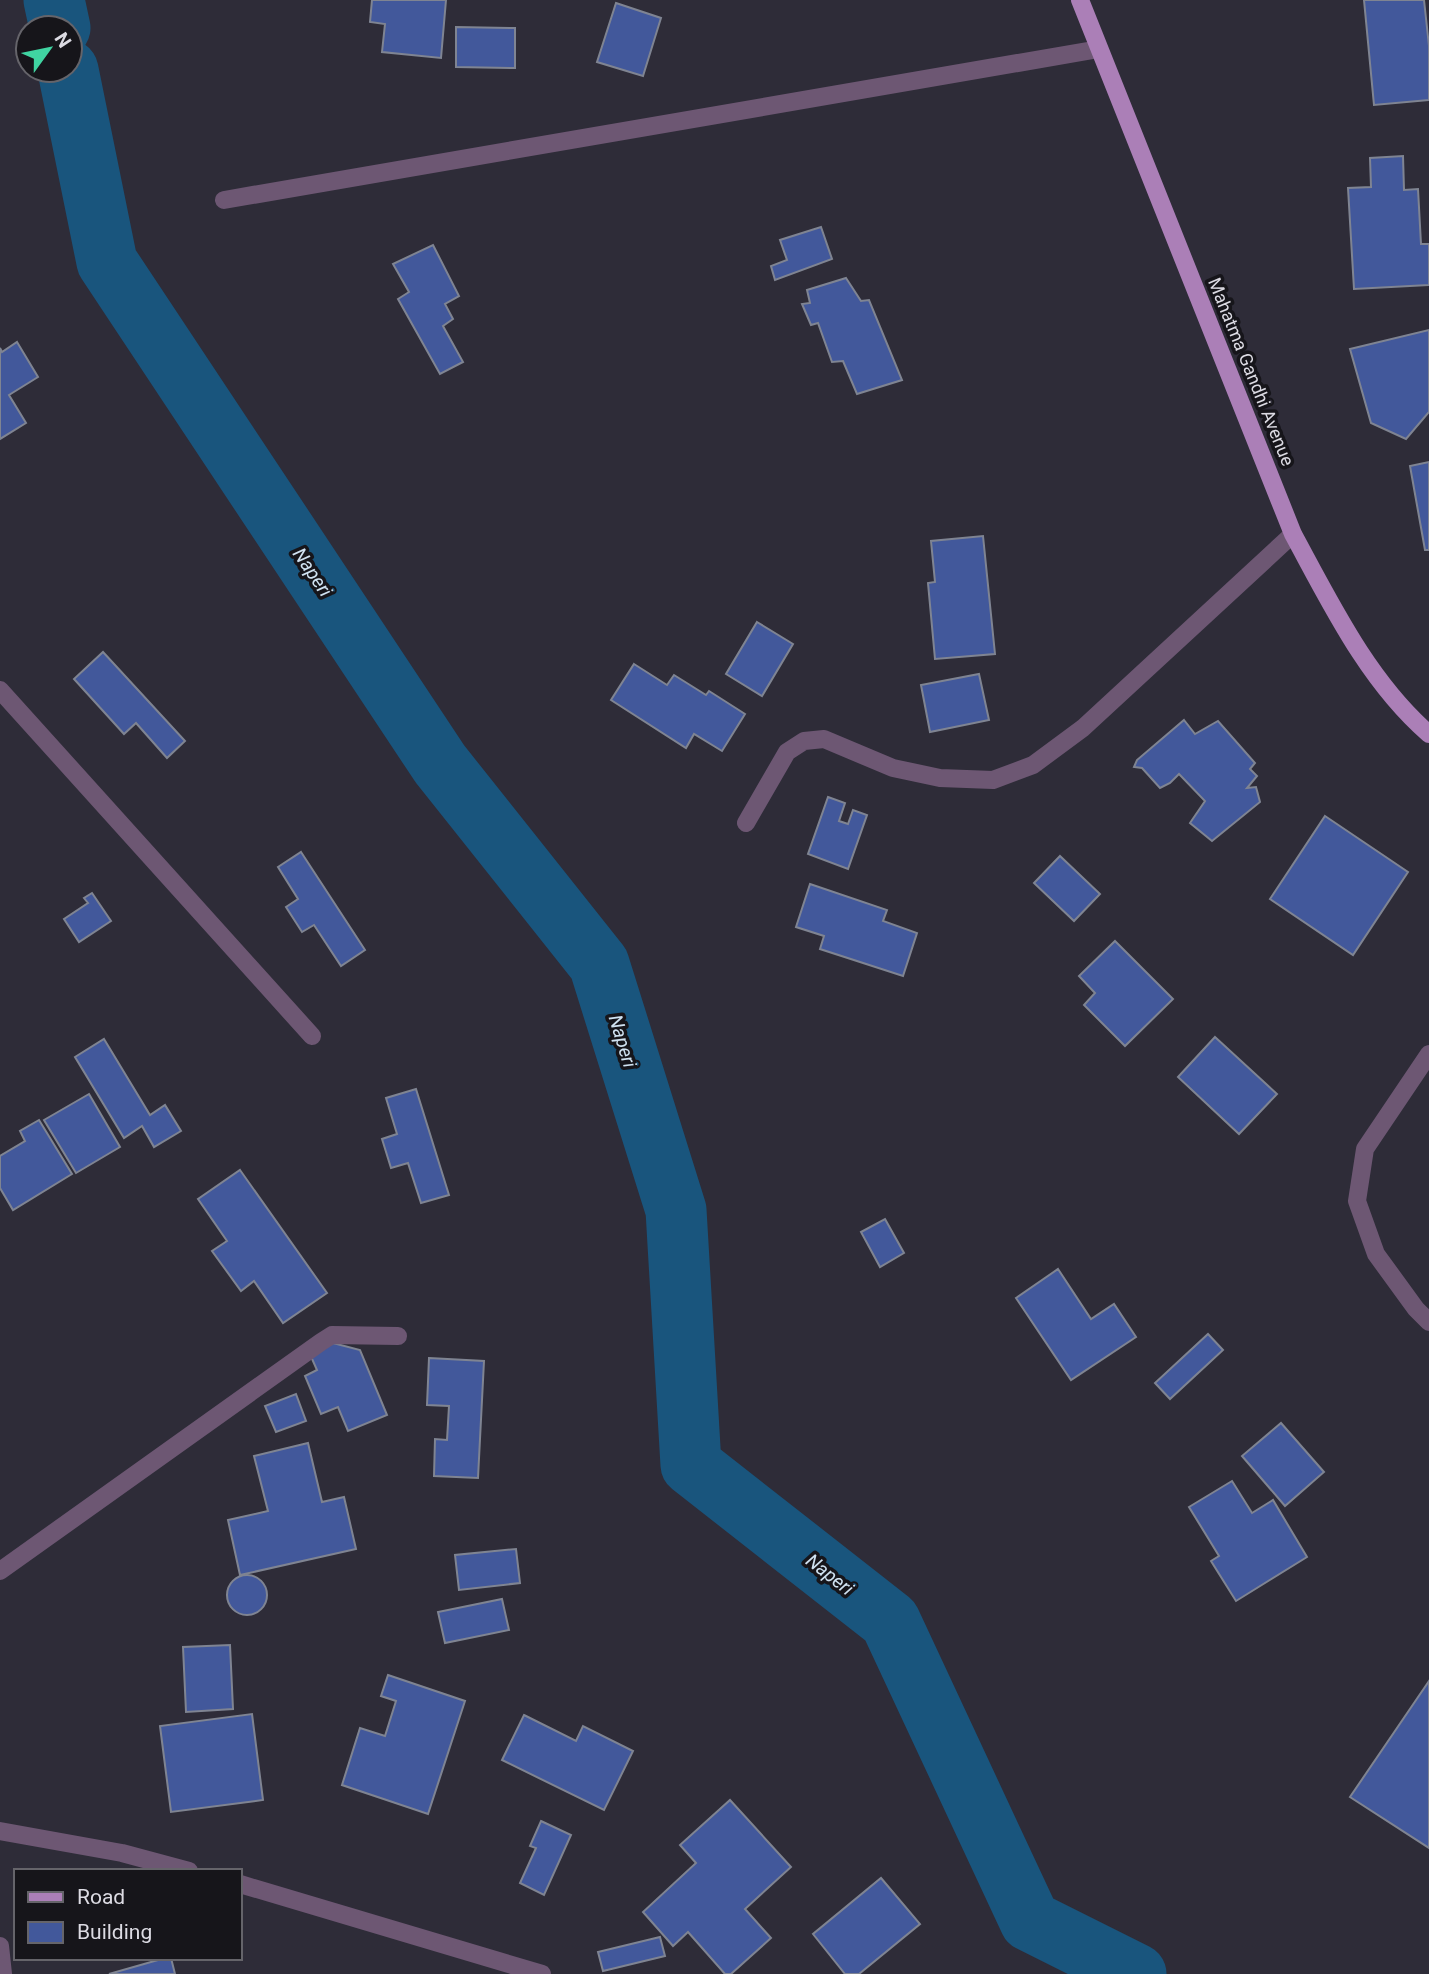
<svg xmlns="http://www.w3.org/2000/svg" width="1429" height="1974" font-family="Roboto,sans-serif">
<rect width="100%" height="100%" fill="#2e2c38"/>
<g fill="none" stroke-linecap="round" stroke-linejoin="round">
<g stroke="#19557d" stroke-width="61">
<path d="M 54,0 L 60,28"/>
<path d="M 68,70 L 107,262 L 440,764 L 599,964 L 676,1210 L 691,1465 L 890,1621 L 1030,1921 L 1136,1974"/>
</g>
</g>
<g fill="#42589b" stroke="#7f8492" stroke-width="2">
<path d="M 372,0 L 446,0 L 441,58 L 382,52 L 385,24 L 370,22 Z"/>
<path d="M 1364,0 L 1424,0 L 1429,46 L 1429,100 L 1374,105 Z"/>
<path d="M 616,3 L 661,18 L 643,76 L 597,62 Z"/>
<path d="M 456,27 L 515,28 L 515,68 L 456,67 Z"/>
<path d="M 1403,156 L 1404,190 L 1418,189 L 1421,244 L 1429,244 L 1429,285 L 1354,289 L 1348,188 L 1371,187 L 1370,158 Z"/>
<path d="M 821,227 L 832,259 L 775,280 L 771,266 L 787,260 L 780,240 Z"/>
<path d="M 433,245 L 459,296 L 445,304 L 453,319 L 443,326 L 463,362 L 440,374 L 398,299 L 409,292 L 393,264 Z"/>
<path d="M 846,278 L 861,301 L 869,300 L 902,380 L 857,394 L 843,361 L 832,362 L 818,323 L 811,325 L 802,304 L 810,303 L 807,290 Z"/>
<path d="M 1429,330 L 1429,412 L 1406,439 L 1371,423 L 1350,349 Z"/>
<path d="M 17,342 L 38,377 L 9,395 L 26,423 L 0,439 L 0,348 L 2,352 Z"/>
<path d="M 1429,462 L 1429,550 L 1425,550 L 1410,466 Z"/>
<path d="M 983,536 L 995,654 L 935,659 L 928,583 L 935,582 L 931,541 Z"/>
<path d="M 757,622 L 793,644 L 762,696 L 726,674 Z"/>
<path d="M 103,652 L 185,741 L 167,758 L 136,723 L 124,734 L 74,679 Z"/>
<path d="M 634,664 L 667,685 L 674,675 L 706,695 L 709,691 L 745,714 L 722,751 L 694,734 L 686,748 L 611,700 Z"/>
<path d="M 979,674 L 989,720 L 930,732 L 921,685 Z"/>
<path d="M 1184,720 L 1195,734 L 1218,721 L 1255,763 L 1250,769 L 1257,776 L 1247,788 L 1256,787 L 1260,802 L 1212,841 L 1190,823 L 1205,801 L 1179,774 L 1170,783 L 1160,788 L 1142,768 L 1134,767 L 1137,760 Z"/>
<path d="M 828,797 L 845,803 L 839,821 L 848,824 L 853,810 L 867,815 L 848,869 L 808,854 Z"/>
<path d="M 1325,816 L 1408,872 L 1353,955 L 1270,899 Z"/>
<path d="M 301,852 L 365,950 L 341,966 L 314,925 L 302,932 L 286,907 L 298,899 L 278,867 Z"/>
<path d="M 1060,856 L 1100,894 L 1074,921 L 1034,883 Z"/>
<path d="M 810,884 L 887,910 L 883,921 L 917,933 L 903,976 L 820,949 L 824,936 L 796,927 Z"/>
<path d="M 92,893 L 111,921 L 79,942 L 64,919 L 88,903 L 84,898 Z"/>
<path d="M 1115,941 L 1173,999 L 1125,1046 L 1084,1005 L 1095,993 L 1079,976 Z"/>
<path d="M 1215,1037 L 1277,1094 L 1239,1134 L 1178,1077 Z"/>
<path d="M 104,1039 L 150,1115 L 165,1105 L 181,1131 L 154,1147 L 142,1126 L 124,1138 L 75,1057 Z"/>
<path d="M 416,1089 L 449,1195 L 421,1203 L 408,1163 L 391,1168 L 382,1139 L 397,1134 L 386,1098 Z"/>
<path d="M 89,1094 L 120,1147 L 76,1173 L 44,1120 Z"/>
<path d="M 39,1120 L 72,1174 L 13,1210 L 0,1188 L 0,1156 L 25,1141 L 20,1131 Z"/>
<path d="M 240,1170 L 327,1293 L 283,1323 L 254,1281 L 241,1291 L 212,1251 L 227,1241 L 198,1199 Z"/>
<path d="M 885,1219 L 904,1253 L 880,1267 L 861,1232 Z"/>
<path d="M 1058,1269 L 1091,1319 L 1114,1304 L 1136,1337 L 1071,1380 L 1016,1298 Z"/>
<path d="M 1208,1334 L 1223,1350 L 1170,1399 L 1155,1383 Z"/>
<path d="M 333,1343 L 360,1350 L 387,1415 L 348,1431 L 338,1407 L 321,1414 L 305,1376 L 317,1370 L 309,1352 Z"/>
<path d="M 429,1358 L 484,1361 L 478,1478 L 434,1476 L 435,1439 L 447,1440 L 449,1406 L 427,1405 Z"/>
<path d="M 296,1394 L 306,1421 L 276,1432 L 265,1406 Z"/>
<path d="M 1281,1423 L 1324,1472 L 1285,1506 L 1242,1456 Z"/>
<path d="M 308,1443 L 322,1502 L 344,1497 L 356,1549 L 240,1575 L 228,1520 L 268,1511 L 254,1456 Z"/>
<path d="M 1232,1481 L 1252,1513 L 1273,1500 L 1307,1557 L 1236,1601 L 1211,1561 L 1219,1556 L 1189,1507 Z"/>
<path d="M 516,1549 L 520,1583 L 459,1590 L 455,1555 Z"/>
<circle cx="247" cy="1595" r="20"/>
<path d="M 502,1599 L 509,1630 L 445,1643 L 438,1612 Z"/>
<path d="M 230,1645 L 233,1709 L 186,1712 L 183,1647 Z"/>
<path d="M 388,1675 L 465,1701 L 428,1814 L 342,1785 L 360,1728 L 385,1736 L 396,1701 L 381,1696 Z"/>
<path d="M 1429,1681 L 1429,1848 L 1350,1797 Z"/>
<path d="M 252,1714 L 263,1800 L 171,1812 L 160,1726 Z"/>
<path d="M 524,1715 L 576,1741 L 583,1726 L 633,1751 L 604,1810 L 502,1760 Z"/>
<path d="M 730,1800 L 791,1867 L 745,1909 L 771,1938 L 731,1974 L 725,1974 L 688,1932 L 673,1946 L 643,1912 L 696,1863 L 680,1845 Z"/>
<path d="M 541,1821 L 571,1835 L 544,1895 L 520,1883 L 536,1848 L 530,1846 Z"/>
<path d="M 881,1878 L 920,1924 L 859,1974 L 845,1974 L 813,1934 Z"/>
<path d="M 660,1937 L 665,1956 L 603,1971 L 598,1952 Z"/>
<path d="M 165,1958 L 171,1958 L 175,1974 L 109,1974 Z"/>
</g>
<g fill="none" stroke-linecap="round" stroke-linejoin="round">
<g stroke="#6d5773" stroke-width="18">
<path d="M 224,200 L 1099,49"/>
<path d="M 0,690 L 312,1036"/>
<path d="M 746,823 L 787,752 L 804,741 L 824,739 L 893,768 L 940,778 L 993,780 L 1033,765 L 1083,728 L 1293,534"/>
<path d="M 1429,1054 L 1365,1149 L 1357,1201 L 1376,1254 L 1416,1309 L 1429,1322"/>
<path d="M 0,1571 L 321,1342 L 332,1335 L 398,1336"/>
<path d="M 0,1831 L 122,1853 L 189,1871"/>
<path d="M 240,1884 L 542,1974"/>
<path d="M 0,1946 L 3,1974"/>
</g>
<path stroke="#ab7fb7" stroke-width="18" d="M 1080,0 L 1293,534 C 1331,604 1368,681 1429,734"/>
</g>
<g text-anchor="middle" stroke-width="7" stroke-linejoin="round" paint-order="stroke">
<g font-size="18" fill="#dcdbe3" stroke="#16151a">
<text transform="translate(1251 372) rotate(68)" y="6">Mahatma Gandhi Avenue</text>
</g>
<g font-size="19" font-style="italic" fill="#d0e2f1" stroke="#16151a">
<text transform="translate(313 572) rotate(56)" y="7">Naperi</text>
<text transform="translate(623 1041) rotate(73)" y="7">Naperi</text>
<text transform="translate(830 1574) rotate(38)" y="7">Naperi</text>
</g>
</g>
<rect x="14" y="1869" width="228" height="91" fill="#16151a" stroke="#65646a" stroke-width="2"/>
<rect x="28" y="1892" width="35" height="10" fill="#ab7fb7" stroke="#65646a" stroke-width="2"/>
<text x="77" y="1904" font-size="21" fill="#dcdbe3">Road</text>
<rect x="28" y="1922" width="35" height="21" fill="#42589b" stroke="#65646a" stroke-width="2"/>
<text x="77" y="1939" font-size="21" fill="#dcdbe3">Building</text>
<g transform="translate(49 49) rotate(57)"><circle r="33" fill="#16151a" stroke="#65646a" stroke-width="2"/>
<path d="M0-5L12 26L0 18L-12 26Z" fill="#40d4a2"/>
<text y="-10" font-size="19" font-weight="bold" text-anchor="middle" fill="#dcdbe3">N</text>
</g>
</svg>
